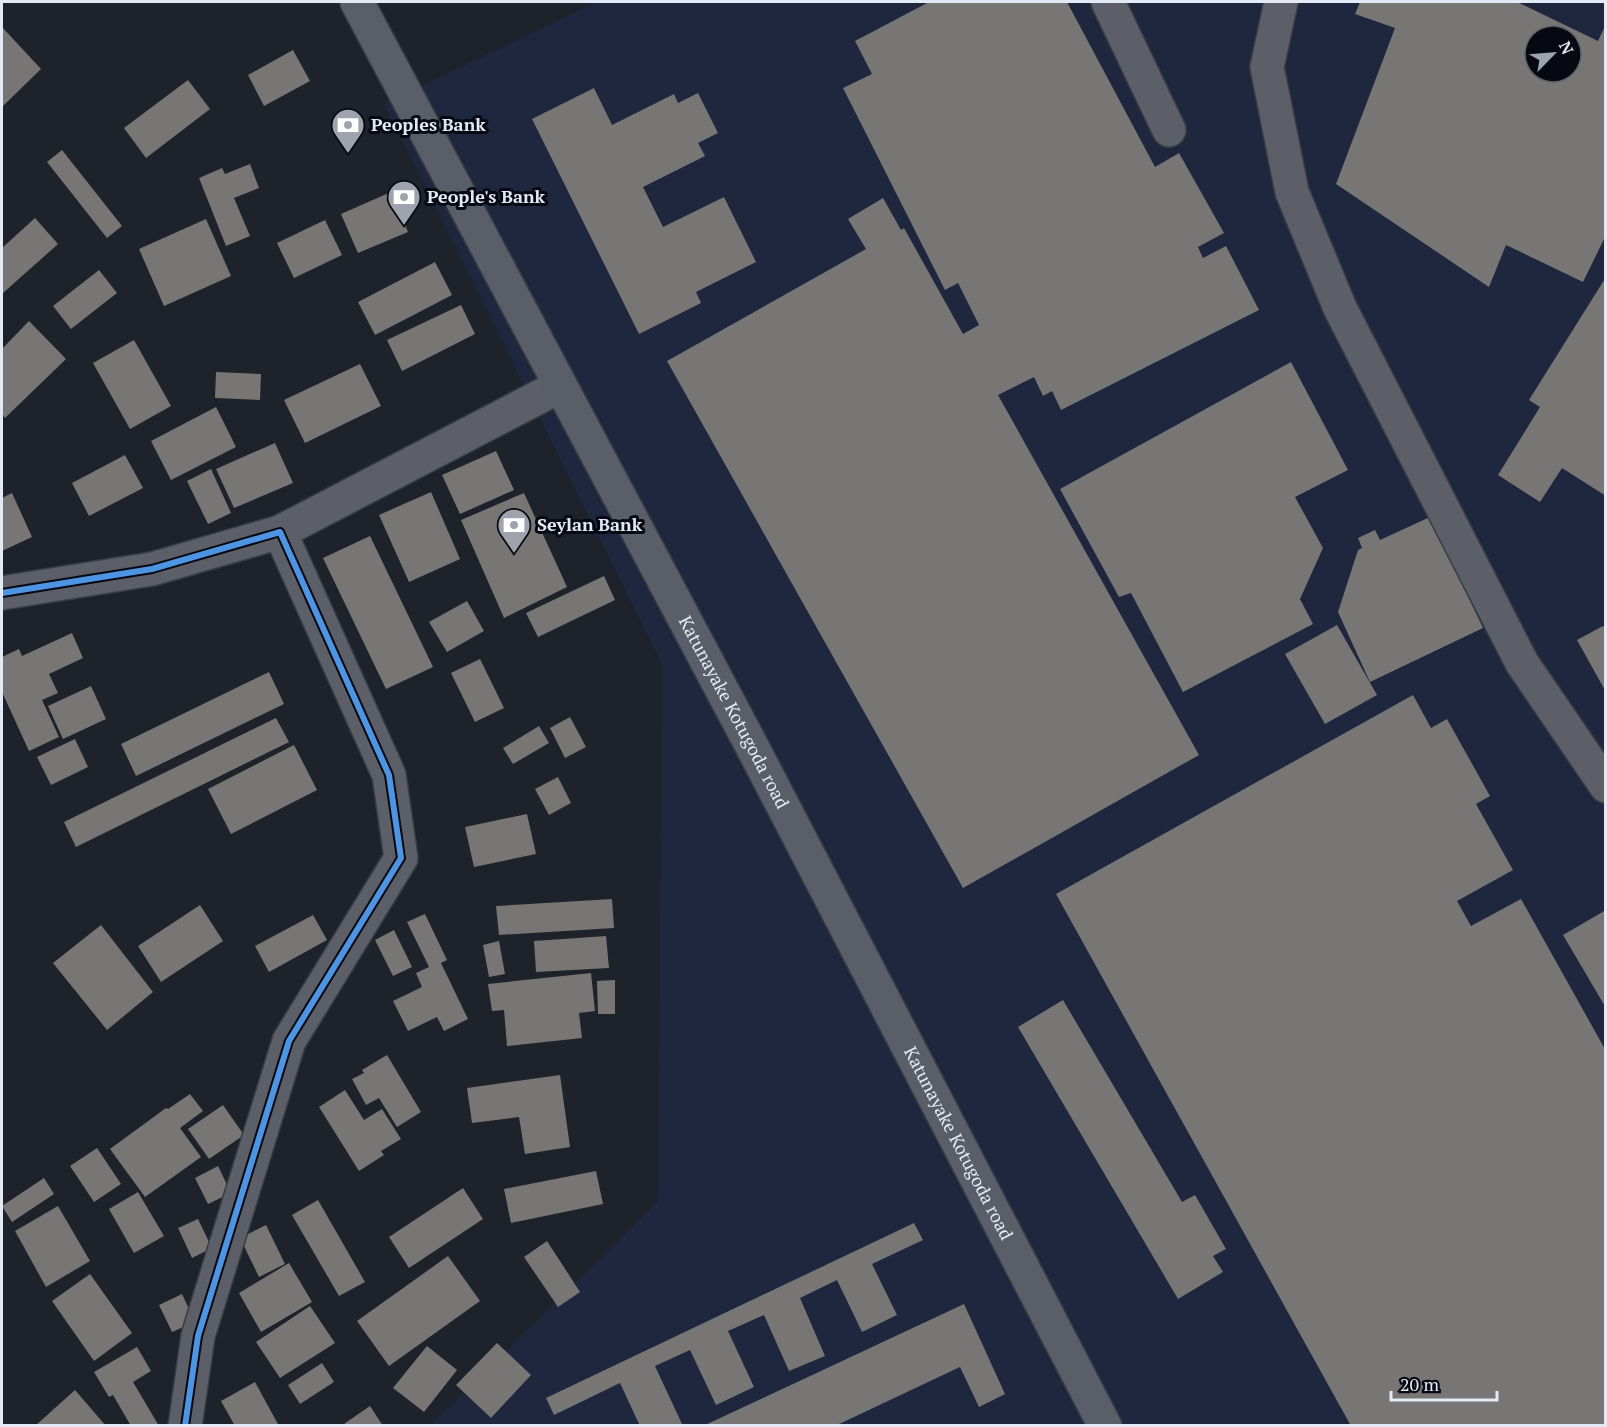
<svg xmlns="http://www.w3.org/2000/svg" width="1607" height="1427" font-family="'PT Serif',serif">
<rect width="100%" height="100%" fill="#1e222b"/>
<path fill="#1e273d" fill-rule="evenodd" d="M 596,2 L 1605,2 L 1605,1425 L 431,1425 L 658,1201 L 662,664 L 384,104 ZM 1535,36 L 1571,36 L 1571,72 L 1535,72 Z"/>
<g fill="#777675" fill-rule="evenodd">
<path d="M 929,2 L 1067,2 L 1155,167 L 1179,153 L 1224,233 L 1198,247 L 1203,258 L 1226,246 L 1259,310 L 1061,410 L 1052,391 L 1043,396 L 1034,377 L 998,395 L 1199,755 L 963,888 L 667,361 L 866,249 L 848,219 L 883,198 L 901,230 L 904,228 L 963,334 L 979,325 L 958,283 L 945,290 L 843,88 L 872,74 L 855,41 Z"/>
<path d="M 1360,2 L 1517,2 L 1598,41 L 1606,24 L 1606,235 L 1583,282 L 1506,245 L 1489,287 L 1336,184 L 1395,28 L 1355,14 ZM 1535,36 L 1571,36 L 1571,72 L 1535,72 Z"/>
<path d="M 2,27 L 41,69 L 3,106 L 2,104 Z"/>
<path d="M 293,50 L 310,81 L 264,106 L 248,75 Z"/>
<path d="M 188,80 L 210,109 L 146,158 L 124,128 Z"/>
<path d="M 594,88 L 612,125 L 674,94 L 678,103 L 698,93 L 718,133 L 698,143 L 705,156 L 643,187 L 663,227 L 724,197 L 756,262 L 696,292 L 701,303 L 639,334 L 532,119 Z"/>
<path d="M 62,150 L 122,226 L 107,238 L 47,162 Z"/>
<path d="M 250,164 L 259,188 L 234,198 L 250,236 L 226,246 L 199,178 L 222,168 L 225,174 Z"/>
<path d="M 391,192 L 408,232 L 358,253 L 341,214 Z"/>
<path d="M 35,218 L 58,244 L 3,293 L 2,248 Z"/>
<path d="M 206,219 L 231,276 L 164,306 L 139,249 Z"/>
<path d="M 325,220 L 342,255 L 294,278 L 277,243 Z"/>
<path d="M 435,262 L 452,295 L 375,335 L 358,302 Z"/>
<path d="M 99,270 L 117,293 L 71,329 L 53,306 Z"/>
<path d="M 1606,277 L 1606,496 L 1562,468 L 1540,502 L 1498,475 L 1540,407 L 1529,400 Z"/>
<path d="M 461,305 L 475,334 L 402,371 L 387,340 Z"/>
<path d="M 29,321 L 66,359 L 5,418 L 2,414 L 2,349 Z"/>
<path d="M 134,340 L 171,406 L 130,429 L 93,363 Z"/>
<path d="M 1291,362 L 1348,470 L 1295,497 L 1323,548 L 1300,599 L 1313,624 L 1183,692 L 1131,593 L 1119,597 L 1060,489 Z"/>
<path d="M 360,364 L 381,406 L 305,443 L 284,400 Z"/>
<path d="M 216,372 L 261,374 L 260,400 L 215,398 Z"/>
<path d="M 216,407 L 236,447 L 171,480 L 151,441 Z"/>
<path d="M 275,443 L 293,483 L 234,508 L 216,469 Z"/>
<path d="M 496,451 L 514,490 L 460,514 L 442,475 Z"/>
<path d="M 125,455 L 143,488 L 89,516 L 72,483 Z"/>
<path d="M 211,469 L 231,513 L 208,524 L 187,481 Z"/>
<path d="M 431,492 L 460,559 L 409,582 L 379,515 Z"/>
<path d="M 12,493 L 32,537 L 2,551 L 2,498 Z"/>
<path d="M 524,493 L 567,587 L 504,618 L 461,520 Z"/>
<path d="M 1430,517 L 1483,628 L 1370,682 L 1338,612 L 1358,550 L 1362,548 L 1358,538 L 1375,530 L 1380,540 Z"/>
<path d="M 370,536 L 433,667 L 386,689 L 323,558 Z"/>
<path d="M 604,576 L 615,600 L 538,637 L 526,613 Z"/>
<path d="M 467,601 L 484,631 L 447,652 L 429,622 Z"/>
<path d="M 1337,625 L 1377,695 L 1325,724 L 1285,654 Z"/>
<path d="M 1603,626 L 1606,630 L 1606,692 L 1577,640 Z"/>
<path d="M 72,633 L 83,658 L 49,674 L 58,693 L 42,700 L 59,737 L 29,751 L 2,692 L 2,657 L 19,649 L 22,656 Z"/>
<path d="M 480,659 L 504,708 L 475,722 L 451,673 Z"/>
<path d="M 269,672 L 284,704 L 136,776 L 121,744 Z"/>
<path d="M 91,686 L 106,719 L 63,739 L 48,706 Z"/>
<path d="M 1413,695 L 1431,728 L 1447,719 L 1490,796 L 1476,804 L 1513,870 L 1457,901 L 1471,926 L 1521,899 L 1606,1051 L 1606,1426 L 1351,1426 L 1056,894 Z"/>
<path d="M 570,717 L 586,747 L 565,758 L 550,728 Z"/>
<path d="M 276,718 L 289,742 L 76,847 L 64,822 Z"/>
<path d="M 539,726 L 549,743 L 513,764 L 503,748 Z"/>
<path d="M 75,739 L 88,767 L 51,785 L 37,757 Z"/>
<path d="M 294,745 L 317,790 L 231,834 L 208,789 Z"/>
<path d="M 558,777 L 571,803 L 549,815 L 535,789 Z"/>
<path d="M 527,814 L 536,854 L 474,867 L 465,827 Z"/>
<path d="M 612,899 L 614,928 L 499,935 L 496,906 Z"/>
<path d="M 200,905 L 223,941 L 161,982 L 138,946 Z"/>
<path d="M 1606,910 L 1606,1008 L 1563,935 Z"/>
<path d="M 425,914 L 447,960 L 441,963 L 468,1019 L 444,1031 L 437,1017 L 408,1031 L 393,1001 L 422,987 L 416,973 L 429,967 L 407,922 Z"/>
<path d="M 313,915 L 327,940 L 269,972 L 255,946 Z"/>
<path d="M 101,925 L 153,992 L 107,1030 L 53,963 Z"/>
<path d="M 394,930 L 412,967 L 393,976 L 375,940 Z"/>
<path d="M 606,936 L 609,968 L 536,972 L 534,941 Z"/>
<path d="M 499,941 L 505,974 L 489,977 L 483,945 Z"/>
<path d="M 591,973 L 595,1011 L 579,1013 L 582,1038 L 507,1046 L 504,1010 L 492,1011 L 488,984 Z"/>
<path d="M 615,980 L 615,1014 L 598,1014 L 597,981 Z"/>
<path d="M 1063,1000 L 1182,1202 L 1195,1195 L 1226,1249 L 1213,1256 L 1223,1272 L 1178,1299 L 1018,1027 Z"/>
<path d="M 387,1055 L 421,1112 L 397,1127 L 379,1098 L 366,1105 L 352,1079 L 364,1073 L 362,1070 Z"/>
<path d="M 560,1075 L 570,1147 L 525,1154 L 519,1117 L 472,1123 L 467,1088 Z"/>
<path d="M 345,1090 L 364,1120 L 382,1109 L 401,1139 L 381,1151 L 384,1155 L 359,1171 L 319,1107 Z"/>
<path d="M 190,1094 L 203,1111 L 180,1128 L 201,1157 L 145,1197 L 110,1149 L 166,1108 L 168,1109 Z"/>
<path d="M 223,1105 L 244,1135 L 209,1159 L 188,1129 Z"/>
<path d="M 97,1148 L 121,1184 L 94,1202 L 70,1166 Z"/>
<path d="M 218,1166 L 231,1193 L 208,1204 L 195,1178 Z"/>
<path d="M 596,1171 L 603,1204 L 511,1223 L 504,1189 Z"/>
<path d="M 44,1178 L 54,1194 L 12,1222 L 2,1206 Z"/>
<path d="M 463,1188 L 483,1219 L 409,1268 L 389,1237 Z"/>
<path d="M 138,1192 L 164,1236 L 134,1253 L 109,1209 Z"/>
<path d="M 318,1200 L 365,1282 L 339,1296 L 292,1215 Z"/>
<path d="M 58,1206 L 90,1261 L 46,1287 L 15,1231 Z"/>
<path d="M 198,1219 L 212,1248 L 192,1258 L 178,1228 Z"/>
<path d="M 914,1223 L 923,1240 L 872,1264 L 897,1315 L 862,1332 L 837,1280 L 800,1298 L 825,1356 L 789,1371 L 764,1315 L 728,1331 L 754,1387 L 716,1405 L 690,1350 L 655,1366 L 682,1424 L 678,1426 L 640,1426 L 620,1383 L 554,1415 L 546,1398 Z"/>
<path d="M 266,1225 L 285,1264 L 259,1277 L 240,1238 Z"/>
<path d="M 547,1241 L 580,1292 L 558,1307 L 524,1257 Z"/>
<path d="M 448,1256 L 480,1301 L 389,1366 L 357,1321 Z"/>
<path d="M 289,1263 L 312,1302 L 261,1332 L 239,1293 Z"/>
<path d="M 90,1274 L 132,1333 L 94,1361 L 52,1301 Z"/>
<path d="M 182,1294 L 195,1322 L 172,1332 L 159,1305 Z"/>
<path d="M 964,1304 L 1005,1394 L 979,1407 L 960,1367 L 835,1426 L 703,1426 Z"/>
<path d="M 310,1306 L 335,1343 L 280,1378 L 256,1342 Z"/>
<path d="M 497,1343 L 531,1375 L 491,1418 L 456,1385 Z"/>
<path d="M 427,1346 L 457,1370 L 424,1412 L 393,1388 Z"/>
<path d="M 137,1347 L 151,1371 L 133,1382 L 159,1426 L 131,1426 L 113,1395 L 109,1397 L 94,1372 Z"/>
<path d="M 322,1363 L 334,1382 L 300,1404 L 288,1385 Z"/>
<path d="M 255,1382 L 279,1426 L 235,1426 L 221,1401 Z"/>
<path d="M 75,1390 L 106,1426 L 35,1426 Z"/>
<path d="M 370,1406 L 383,1426 L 341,1426 Z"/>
</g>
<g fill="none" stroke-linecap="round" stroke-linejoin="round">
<defs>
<g id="minor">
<path d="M 1108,2 L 1169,130"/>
<path d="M 1281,2 L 1267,67 L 1292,192 L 1340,308 L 1522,663 L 1606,786"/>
<path d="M 280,532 L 560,386"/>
<path d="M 2,593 L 152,569 L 280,532 L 389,775 L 401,858 L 289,1041 L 198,1336 L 185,1426"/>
</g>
<g id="major">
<path id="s1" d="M 357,2 L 756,754 L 1105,1426"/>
</g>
</defs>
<use href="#minor" stroke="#383c44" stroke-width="36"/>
<use href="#major" stroke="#383c44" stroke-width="36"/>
<use href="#minor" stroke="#5c5f67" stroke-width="33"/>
<use href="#major" stroke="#5a5e69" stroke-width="33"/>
<defs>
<path id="cycleway" d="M 2,593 L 152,569 L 280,532 L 389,775 L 401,858 L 289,1041 L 198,1336 L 185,1426"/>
</defs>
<use href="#cycleway" stroke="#060911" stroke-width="10"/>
<use href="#cycleway" stroke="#4d94e3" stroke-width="6"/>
</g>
<defs>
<symbol id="bank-pin" viewBox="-11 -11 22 30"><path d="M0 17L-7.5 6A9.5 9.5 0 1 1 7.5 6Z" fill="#9ea3ae" stroke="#060911"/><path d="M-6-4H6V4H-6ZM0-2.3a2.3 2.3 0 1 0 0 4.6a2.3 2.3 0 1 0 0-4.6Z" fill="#fff"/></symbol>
</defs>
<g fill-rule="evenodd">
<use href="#bank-pin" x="329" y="106" width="38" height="52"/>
<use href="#bank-pin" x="385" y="178" width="38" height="52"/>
<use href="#bank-pin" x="495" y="506" width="38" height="52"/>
</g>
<g text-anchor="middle" stroke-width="6" stroke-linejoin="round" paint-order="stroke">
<g font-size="18" font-weight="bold" fill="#e3e9f5" stroke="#060911" text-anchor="start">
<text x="371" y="131">Peoples Bank</text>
<text x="427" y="203">People's Bank</text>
<text x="537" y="531">Seylan Bank</text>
</g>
<g font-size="18" fill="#e3e9f5" stroke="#060911">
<text dy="6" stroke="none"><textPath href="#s1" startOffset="804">Katunayake Kotugoda road</textPath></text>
<text dy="6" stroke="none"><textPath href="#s1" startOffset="1290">Katunayake Kotugoda road</textPath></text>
</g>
</g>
<rect width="1607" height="1427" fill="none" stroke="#e3e9f5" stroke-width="6"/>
<g transform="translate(1553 54) rotate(65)"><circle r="28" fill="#060911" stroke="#5e636c" stroke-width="1.5"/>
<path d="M0-4.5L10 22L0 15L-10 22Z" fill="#9ea3ae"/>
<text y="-9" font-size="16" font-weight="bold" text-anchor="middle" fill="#e3e9f5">N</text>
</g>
<path d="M1391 1391v9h106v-9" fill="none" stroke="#e3e9f5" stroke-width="3"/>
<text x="1400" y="1391" font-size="18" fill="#e3e9f5" stroke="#060911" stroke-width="4.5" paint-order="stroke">20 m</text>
</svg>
